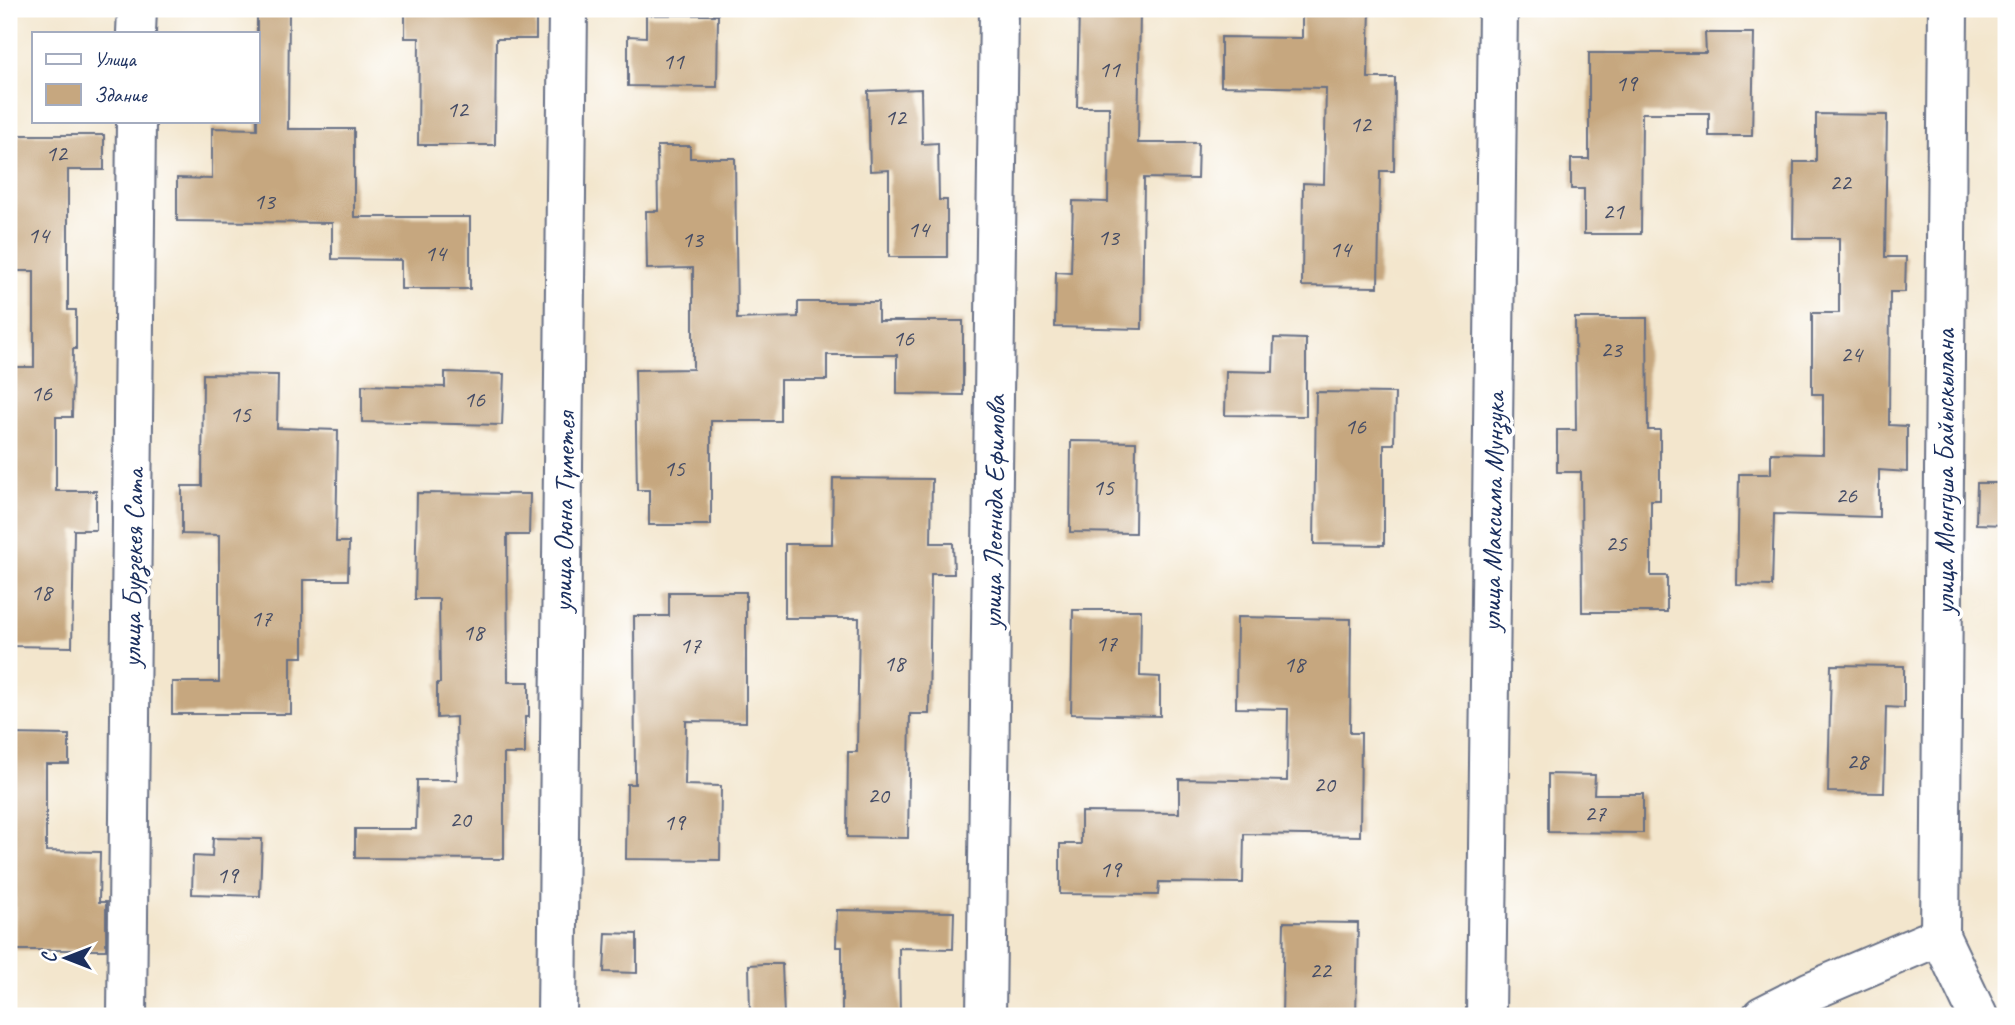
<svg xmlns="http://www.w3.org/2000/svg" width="2015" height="1025" font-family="Caveat,sans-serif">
<rect width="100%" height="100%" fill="#fff"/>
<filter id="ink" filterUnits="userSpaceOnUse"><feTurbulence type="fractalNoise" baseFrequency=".0143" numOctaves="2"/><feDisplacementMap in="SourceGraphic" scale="14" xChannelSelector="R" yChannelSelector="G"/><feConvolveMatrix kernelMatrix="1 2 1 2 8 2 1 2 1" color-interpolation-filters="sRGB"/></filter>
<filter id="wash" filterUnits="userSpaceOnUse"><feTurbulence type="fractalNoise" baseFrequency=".00686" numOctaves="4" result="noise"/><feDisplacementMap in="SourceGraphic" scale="28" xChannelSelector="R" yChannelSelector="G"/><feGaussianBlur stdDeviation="1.57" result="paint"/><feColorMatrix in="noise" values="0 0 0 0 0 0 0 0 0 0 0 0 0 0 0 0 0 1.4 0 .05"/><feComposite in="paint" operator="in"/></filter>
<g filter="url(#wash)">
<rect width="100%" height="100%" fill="#f3e6cd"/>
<g id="blocks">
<g fill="#c6a77f">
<path d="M 405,9 L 536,9 L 536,39 L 496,39 L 495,145 L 418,145 L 419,38 L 405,38 Z"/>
<path d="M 1079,9 L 1140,9 L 1138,143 L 1198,143 L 1197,179 L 1144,178 L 1142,329 L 1055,327 L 1056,272 L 1071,273 L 1073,201 L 1108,202 L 1109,107 L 1077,107 Z"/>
<path d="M 1302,9 L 1370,9 L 1368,78 L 1395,78 L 1394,171 L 1380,171 L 1378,287 L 1302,286 L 1303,183 L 1324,184 L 1326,88 L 1221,86 L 1221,37 L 1302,38 Z"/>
<path d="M 257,10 L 289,11 L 288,129 L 354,129 L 354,217 L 470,217 L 470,289 L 401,289 L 401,260 L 332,259 L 332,223 L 177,221 L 177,178 L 212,179 L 212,128 L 257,129 Z"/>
<path d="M 646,15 L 718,15 L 717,87 L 628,86 L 628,36 L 646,37 Z"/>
<path d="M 1705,33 L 1754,33 L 1752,136 L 1709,136 L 1709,113 L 1642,113 L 1641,234 L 1584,234 L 1584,189 L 1571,189 L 1571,159 L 1589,159 L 1589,53 L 1706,53 Z"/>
<path d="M 921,89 L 922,144 L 938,143 L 939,200 L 947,200 L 947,257 L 889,257 L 889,170 L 870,171 L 868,91 Z"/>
<path d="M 1816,114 L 1887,115 L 1885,257 L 1906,257 L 1905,292 L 1890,292 L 1889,425 L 1907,426 L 1907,472 L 1879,470 L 1879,517 L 1774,514 L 1772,586 L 1737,585 L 1739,474 L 1771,474 L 1771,453 L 1823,454 L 1823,394 L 1812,394 L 1812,313 L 1839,313 L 1839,238 L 1793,238 L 1794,162 L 1816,162 Z"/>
<path d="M 9,135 L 104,135 L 104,170 L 68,170 L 68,310 L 76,310 L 76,349 L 73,349 L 72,417 L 56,417 L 56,491 L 96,491 L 96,530 L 74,530 L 72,647 L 9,646 L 9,367 L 34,367 L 34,271 L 9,271 Z"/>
<path d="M 657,146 L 690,146 L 690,158 L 735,158 L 737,319 L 798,317 L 798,302 L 878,302 L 878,321 L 963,321 L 963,395 L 897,394 L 897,355 L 827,355 L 827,380 L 780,380 L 780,421 L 711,421 L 711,525 L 649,525 L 649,490 L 637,490 L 635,370 L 693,369 L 693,268 L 647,269 L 646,211 L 658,211 Z"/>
<path d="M 1575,318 L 1647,318 L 1648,430 L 1660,430 L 1660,500 L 1651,500 L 1651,576 L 1667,576 L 1667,612 L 1582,612 L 1581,472 L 1557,472 L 1557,430 L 1576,430 Z"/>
<path d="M 1274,338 L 1306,339 L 1306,416 L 1225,415 L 1226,371 L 1273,372 Z"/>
<path d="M 445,372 L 504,374 L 502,425 L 362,422 L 362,385 L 445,387 Z"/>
<path d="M 203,374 L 278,375 L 277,428 L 338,430 L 336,542 L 349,542 L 348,580 L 303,580 L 303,657 L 291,657 L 291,714 L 172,714 L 172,682 L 219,682 L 219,535 L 182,534 L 182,486 L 202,486 Z"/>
<path d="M 1316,392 L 1395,393 L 1394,444 L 1384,444 L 1384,545 L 1314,544 Z"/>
<path d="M 1071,441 L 1136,442 L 1135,533 L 1070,532 Z"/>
<path d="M 833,478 L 932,479 L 931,543 L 953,543 L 954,574 L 931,574 L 929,714 L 910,714 L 908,838 L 847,837 L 848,752 L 857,752 L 859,618 L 785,618 L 785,544 L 832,544 Z"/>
<path d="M 1977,483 L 2006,483 L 2006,525 L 1976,524 Z"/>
<path d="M 417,493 L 530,494 L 529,535 L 507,535 L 508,682 L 529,682 L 529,717 L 525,717 L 525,754 L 504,754 L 504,859 L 355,858 L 355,829 L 416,829 L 417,780 L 457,780 L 456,717 L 437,718 L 437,683 L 440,683 L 439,599 L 415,599 Z"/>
<path d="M 669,592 L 746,592 L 746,722 L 686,721 L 685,785 L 721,786 L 720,860 L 626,859 L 627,784 L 635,784 L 634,616 L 669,616 Z"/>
<path d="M 1073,610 L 1141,610 L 1140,676 L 1160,677 L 1160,716 L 1071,714 Z"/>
<path d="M 1237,617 L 1351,619 L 1350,733 L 1361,733 L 1360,836 L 1244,834 L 1243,883 L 1159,882 L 1158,895 L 1060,894 L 1060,844 L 1081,844 L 1081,812 L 1179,813 L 1179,779 L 1287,781 L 1288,709 L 1236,708 Z"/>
<path d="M 1831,665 L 1904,666 L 1904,708 L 1886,707 L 1884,793 L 1828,792 Z"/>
<path d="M 9,734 L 69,735 L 69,764 L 46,764 L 46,851 L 100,852 L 99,902 L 106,902 L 106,950 L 15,950 L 15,889 L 9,889 Z"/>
<path d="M 1548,774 L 1595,775 L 1594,794 L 1643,794 L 1643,833 L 1548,832 Z"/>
<path d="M 213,838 L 262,839 L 260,896 L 192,894 L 193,856 L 212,857 Z"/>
<path d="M 837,910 L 954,912 L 953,949 L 899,948 L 900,1016 L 842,1016 L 842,947 L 836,947 Z"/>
<path d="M 1284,922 L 1358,923 L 1356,1016 L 1282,1016 Z"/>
<path d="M 606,933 L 637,934 L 637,973 L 604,972 Z"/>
<path d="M 765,964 L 782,964 L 784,1016 L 750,1016 L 749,965 Z"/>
</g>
</g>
</g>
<g filter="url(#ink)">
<use href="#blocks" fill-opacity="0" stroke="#676f85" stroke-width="2"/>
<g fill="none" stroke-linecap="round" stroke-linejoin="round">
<defs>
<g id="minor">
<path d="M 136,33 L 137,9"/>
<path d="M 1940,936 L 1948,9"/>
<path d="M 127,1016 L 136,121"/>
<path d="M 557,1016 L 568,9"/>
<path d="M 986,1016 L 999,9"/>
<path d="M 1486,1016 L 1498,9"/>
<path d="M 1762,1016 L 1811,991 L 1940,936 L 1978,1016"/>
</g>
</defs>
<use href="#minor" stroke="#676f85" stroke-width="42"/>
<use href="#minor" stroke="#fff" stroke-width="38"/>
</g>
</g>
<g text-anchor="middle" stroke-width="7" stroke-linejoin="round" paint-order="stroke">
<g font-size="24" fill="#464d66">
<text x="673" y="69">11</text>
<text x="1109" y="77">11</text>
<text x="1626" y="91">19</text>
<text x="457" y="117">12</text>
<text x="895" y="125">12</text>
<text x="1360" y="132">12</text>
<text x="56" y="161">12</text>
<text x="1840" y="190">22</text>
<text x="264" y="209">13</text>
<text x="1613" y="219">21</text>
<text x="918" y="237">14</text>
<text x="38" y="243">14</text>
<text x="1108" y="245">13</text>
<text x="692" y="247">13</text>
<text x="1340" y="257">14</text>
<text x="435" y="261">14</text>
<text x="903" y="346">16</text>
<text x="1611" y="357">23</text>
<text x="1851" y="362">24</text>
<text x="41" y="401">16</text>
<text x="474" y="407">16</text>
<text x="240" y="422">15</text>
<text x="1355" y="434">16</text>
<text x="674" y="476">15</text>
<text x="1103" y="495">15</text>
<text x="1846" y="503">26</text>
<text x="1616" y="551">25</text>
<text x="41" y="600">18</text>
<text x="261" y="626">17</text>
<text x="473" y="640">18</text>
<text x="1106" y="651">17</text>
<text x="690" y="653">17</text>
<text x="894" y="671">18</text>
<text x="1294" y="672">18</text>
<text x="1857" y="769">28</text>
<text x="1324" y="792">20</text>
<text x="878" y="803">20</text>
<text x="1595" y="821">27</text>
<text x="460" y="827">20</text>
<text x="674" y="830">19</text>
<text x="1110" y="877">19</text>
<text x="227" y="883">19</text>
<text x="1320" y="978">22</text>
</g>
<g font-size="28" fill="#1b2f5e" stroke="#fff">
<text transform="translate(1944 472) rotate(-90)" y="10">улица Монгуша Байыскылана</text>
<text transform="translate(563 512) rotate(-89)" y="10">улица Оюна Туметея</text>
<text transform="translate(993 512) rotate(-89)" y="10">улица Леонида Ефимова</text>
<text transform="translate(1492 512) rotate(-89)" y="10">улица Максима Мунзука</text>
<text transform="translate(132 568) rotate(-89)" y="10">улица Бурзекея Сата</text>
</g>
</g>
<rect width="2015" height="1025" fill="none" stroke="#fff" stroke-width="35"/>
<rect x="32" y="32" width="228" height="91" fill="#ffffff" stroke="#a4acbf" stroke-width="2"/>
<rect x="46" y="54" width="35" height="10" fill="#ffffff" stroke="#a4acbf" stroke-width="2"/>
<text x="94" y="66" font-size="21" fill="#1b2f5e">Улица</text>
<rect x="46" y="84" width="35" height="21" fill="#c6a77f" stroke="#a4acbf" stroke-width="2"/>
<text x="94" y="102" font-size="21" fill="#1b2f5e">Здание</text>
<g transform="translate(66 958) rotate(270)" stroke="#ffffff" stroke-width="5" paint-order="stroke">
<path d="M0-5L12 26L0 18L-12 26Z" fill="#1b2f5e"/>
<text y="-10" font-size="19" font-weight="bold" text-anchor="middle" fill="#1b2f5e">С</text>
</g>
</svg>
